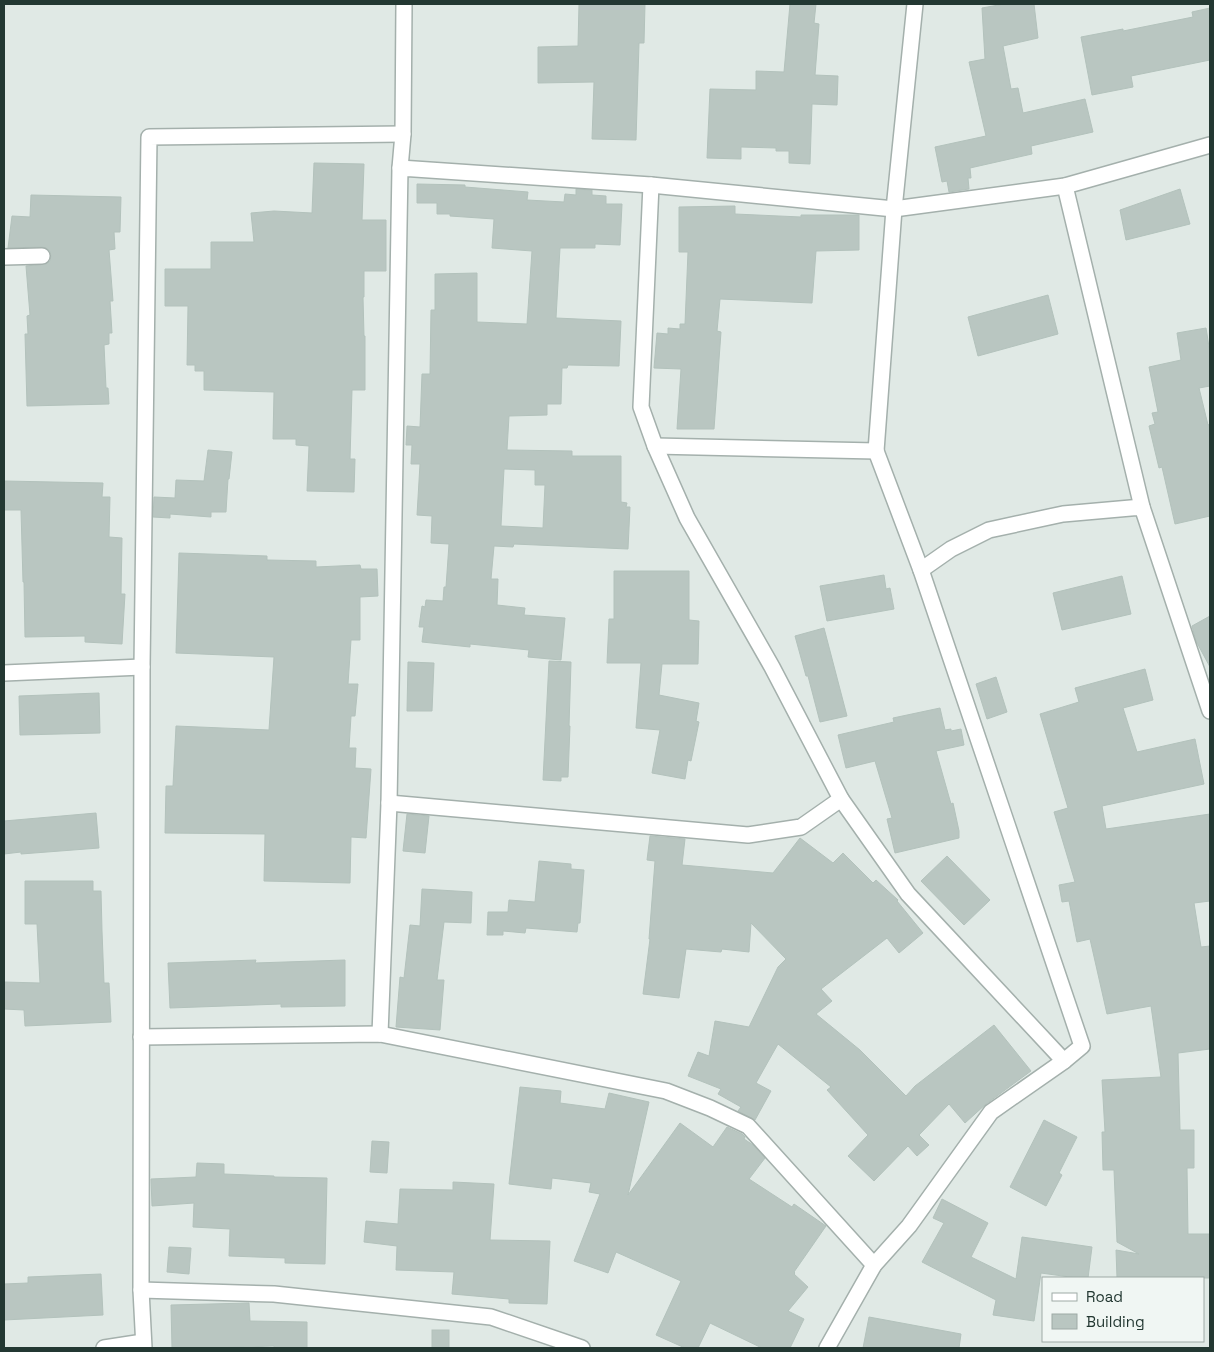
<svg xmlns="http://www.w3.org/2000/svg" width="1214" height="1352" font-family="'Space Grotesk',sans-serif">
<rect width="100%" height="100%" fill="#e0e9e5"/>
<g fill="#b9c6c1" stroke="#b3c2bc" fill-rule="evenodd">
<path d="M 579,4 L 645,4 L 644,43 L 639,43 L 636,140 L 592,139 L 594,82 L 538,83 L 538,47 L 578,46 Z"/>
<path d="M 790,4 L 816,4 L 814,23 L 819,24 L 815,75 L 838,76 L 837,105 L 812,104 L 810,164 L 789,163 L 789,151 L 776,151 L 776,148 L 741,147 L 741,159 L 707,158 L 710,89 L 756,90 L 756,71 L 784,72 Z"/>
<path d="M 1004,4 L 1034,4 L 1038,38 L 1003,46 L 1011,89 L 1018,88 L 1023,113 L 1085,99 L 1093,132 L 1031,146 L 1032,154 L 970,168 L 971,178 L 968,178 L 969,189 L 949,192 L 947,181 L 942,182 L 935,147 L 986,136 L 969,62 L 985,59 L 982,8 Z"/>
<path d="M 1210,8 L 1210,60 L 1131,76 L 1133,87 L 1092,95 L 1081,37 L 1123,29 L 1123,31 L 1193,17 L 1192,12 Z"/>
<path d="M 314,163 L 364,164 L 362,220 L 386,220 L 386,271 L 364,271 L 364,297 L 363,297 L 364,336 L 365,336 L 365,390 L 352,390 L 350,459 L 355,459 L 354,492 L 307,491 L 309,446 L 296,445 L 296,439 L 273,439 L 274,392 L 204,390 L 204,371 L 195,371 L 195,365 L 187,365 L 188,306 L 165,306 L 165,269 L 211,269 L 211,242 L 254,242 L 251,213 L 274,211 L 312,213 Z"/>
<path d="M 417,184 L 465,185 L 465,187 L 528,192 L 527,200 L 564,202 L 565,194 L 576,195 L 576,189 L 592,190 L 592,195 L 606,196 L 606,204 L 622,204 L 620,245 L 595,244 L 595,248 L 560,248 L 556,318 L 621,321 L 619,366 L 568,365 L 567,368 L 562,368 L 561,404 L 547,404 L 547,415 L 509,416 L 507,450 L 572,451 L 572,456 L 621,456 L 621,502 L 627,503 L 626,507 L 630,507 L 628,549 L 514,544 L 513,547 L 494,546 L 491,579 L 498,579 L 497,605 L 525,608 L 524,615 L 565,618 L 561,660 L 528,657 L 529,650 L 470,644 L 470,647 L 422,642 L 424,627 L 419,627 L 422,606 L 425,607 L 426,600 L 443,601 L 444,587 L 446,587 L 449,544 L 431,543 L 432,516 L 417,515 L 420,464 L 411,464 L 412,445 L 406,445 L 407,426 L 420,427 L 422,374 L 430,374 L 431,310 L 435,310 L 435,274 L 477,273 L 477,322 L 527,324 L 532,251 L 492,248 L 494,219 L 450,216 L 450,214 L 437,214 L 437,203 L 417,203 ZM 504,469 L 535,470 L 535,485 L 545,485 L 543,528 L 501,526 Z"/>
<path d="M 1180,189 L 1190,224 L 1126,240 L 1120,210 Z"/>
<path d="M 31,195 L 121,197 L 120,232 L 114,232 L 115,249 L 109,250 L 113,301 L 110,301 L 112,333 L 109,333 L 109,344 L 104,345 L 106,388 L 108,388 L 109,404 L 27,406 L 25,334 L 28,334 L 27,316 L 30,315 L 26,266 L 46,264 L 50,261 L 51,256 L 50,251 L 46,248 L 42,247 L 8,248 L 12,216 L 30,217 Z"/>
<path d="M 735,206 L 735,214 L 801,217 L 801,215 L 859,215 L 859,250 L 816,251 L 812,303 L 720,299 L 717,331 L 721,332 L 714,429 L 677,429 L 681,369 L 654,368 L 657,333 L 668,334 L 668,328 L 680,329 L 680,324 L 685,324 L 688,252 L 679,252 L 679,207 Z"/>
<path d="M 1048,295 L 1058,334 L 978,356 L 968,317 Z"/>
<path d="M 1206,328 L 1210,353 L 1210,386 L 1199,388 L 1208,425 L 1210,424 L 1210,516 L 1175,524 L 1162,467 L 1159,468 L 1149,426 L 1155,424 L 1152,413 L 1158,412 L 1149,367 L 1181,360 L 1177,333 Z"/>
<path d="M 208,450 L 232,452 L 229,479 L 228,479 L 226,512 L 211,512 L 211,517 L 170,514 L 170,518 L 153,517 L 154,497 L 175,498 L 176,480 L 204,481 Z"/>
<path d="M 4,481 L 103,483 L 102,497 L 110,497 L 109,537 L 122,538 L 121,594 L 125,594 L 122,644 L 85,642 L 85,636 L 25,637 L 24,582 L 23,582 L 21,510 L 4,510 Z"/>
<path d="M 179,553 L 267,556 L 267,560 L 316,561 L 316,567 L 360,565 L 361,569 L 377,569 L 378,596 L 360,597 L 360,640 L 351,640 L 348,684 L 358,684 L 355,716 L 351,716 L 349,748 L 356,748 L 355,768 L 371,769 L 366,838 L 351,837 L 350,883 L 264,881 L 265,834 L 165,833 L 166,786 L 173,786 L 176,726 L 269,730 L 274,657 L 176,653 Z"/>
<path d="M 614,571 L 689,571 L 689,620 L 699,621 L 698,664 L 662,664 L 659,695 L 699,703 L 696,721 L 699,722 L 691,761 L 688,760 L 685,779 L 652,773 L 660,730 L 636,728 L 641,663 L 607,663 L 609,619 L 614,619 Z"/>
<path d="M 884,575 L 886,589 L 890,588 L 894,609 L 827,621 L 820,586 Z"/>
<path d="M 1122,576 L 1131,614 L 1062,630 L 1053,593 Z"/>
<path d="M 1210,616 L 1210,667 L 1196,641 L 1192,626 Z"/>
<path d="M 824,628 L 847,716 L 820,722 L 808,676 L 806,676 L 795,636 Z"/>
<path d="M 549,661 L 571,662 L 569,726 L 570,726 L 568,777 L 561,777 L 561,781 L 543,780 Z"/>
<path d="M 408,662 L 434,663 L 432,711 L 407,711 Z"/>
<path d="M 1145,669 L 1153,700 L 1123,708 L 1137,752 L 1195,739 L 1204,784 L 1102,806 L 1106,829 L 1210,814 L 1210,901 L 1194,903 L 1201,947 L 1210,946 L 1210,1049 L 1178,1053 L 1180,1130 L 1194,1130 L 1194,1168 L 1187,1168 L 1188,1234 L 1210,1234 L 1210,1278 L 1117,1278 L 1116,1250 L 1139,1254 L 1117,1242 L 1114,1170 L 1103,1170 L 1102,1132 L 1105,1132 L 1102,1080 L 1161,1077 L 1151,1006 L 1107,1014 L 1090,939 L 1077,942 L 1069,901 L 1062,902 L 1059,885 L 1075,882 L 1054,812 L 1068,808 L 1040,714 L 1079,702 L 1075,688 Z"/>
<path d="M 996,677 L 1007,712 L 987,719 L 976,684 Z"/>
<path d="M 99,693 L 100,733 L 20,735 L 19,696 Z"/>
<path d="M 940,708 L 945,730 L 951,729 L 951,731 L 961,729 L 964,745 L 936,751 L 951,804 L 953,803 L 959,831 L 959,838 L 895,853 L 887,819 L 892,818 L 875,761 L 846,768 L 838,735 L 894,722 L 893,718 Z"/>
<path d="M 96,813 L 99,848 L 21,854 L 21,852 L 4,854 L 4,821 Z"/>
<path d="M 407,814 L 429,816 L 425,853 L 403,851 Z"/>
<path d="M 650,836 L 685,839 L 682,865 L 773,873 L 800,838 L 833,863 L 843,853 L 873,883 L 876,880 L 898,900 L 897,901 L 923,933 L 899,953 L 887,938 L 821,989 L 832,1001 L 816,1014 L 860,1050 L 906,1096 L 915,1086 L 994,1025 L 1031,1071 L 986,1104 L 965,1123 L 949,1104 L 919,1135 L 929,1145 L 917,1156 L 908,1146 L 874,1181 L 848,1156 L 868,1135 L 827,1090 L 831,1087 L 778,1044 L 756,1083 L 771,1091 L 755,1120 L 738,1111 L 741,1107 L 718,1094 L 721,1089 L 688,1076 L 698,1052 L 709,1056 L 715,1021 L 749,1027 L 778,967 L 786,959 L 751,923 L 749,952 L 722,949 L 721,952 L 686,949 L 679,998 L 643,994 L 650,939 L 649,939 L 655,861 L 647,860 Z"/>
<path d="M 947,856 L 990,900 L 964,925 L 921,881 Z"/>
<path d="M 539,861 L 571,864 L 571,869 L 584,870 L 580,923 L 578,923 L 577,932 L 526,928 L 525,933 L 503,931 L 503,935 L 487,935 L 488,912 L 508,912 L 509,900 L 535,902 Z"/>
<path d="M 25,881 L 93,881 L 93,891 L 101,891 L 102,931 L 104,983 L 109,983 L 111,1022 L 25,1026 L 24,1010 L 4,1009 L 4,982 L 40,983 L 37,924 L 25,924 Z"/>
<path d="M 422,889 L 472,892 L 471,923 L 444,922 L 437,980 L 444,980 L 440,1030 L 396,1027 L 400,977 L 404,978 L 410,925 L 420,926 Z"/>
<path d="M 256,960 L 255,963 L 345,960 L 345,1006 L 281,1007 L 281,1004 L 170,1008 L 168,963 Z"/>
<path d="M 520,1087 L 561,1091 L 560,1103 L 605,1109 L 609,1093 L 649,1102 L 628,1195 L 680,1123 L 713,1147 L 727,1127 L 742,1134 L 745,1137 L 744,1139 L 753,1145 L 765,1158 L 749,1179 L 792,1207 L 794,1204 L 826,1226 L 794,1272 L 795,1273 L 794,1274 L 808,1287 L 788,1311 L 804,1319 L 790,1348 L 762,1348 L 710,1323 L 698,1348 L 685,1348 L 656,1335 L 681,1281 L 616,1252 L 608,1273 L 574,1261 L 600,1194 L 589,1192 L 591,1183 L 552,1178 L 551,1189 L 509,1184 Z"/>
<path d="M 1044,1120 L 1077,1137 L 1059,1173 L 1062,1175 L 1046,1206 L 1010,1187 Z"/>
<path d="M 372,1141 L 389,1142 L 387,1173 L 370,1172 Z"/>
<path d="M 197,1163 L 224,1164 L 224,1174 L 274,1176 L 274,1177 L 327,1178 L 325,1264 L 285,1263 L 285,1258 L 229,1256 L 230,1229 L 193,1227 L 194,1203 L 152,1206 L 151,1179 L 196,1177 Z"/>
<path d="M 453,1182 L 494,1184 L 490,1240 L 550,1241 L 547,1304 L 509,1303 L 509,1299 L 452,1294 L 454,1272 L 396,1270 L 397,1246 L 364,1242 L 366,1221 L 398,1224 L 400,1189 L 453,1190 Z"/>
<path d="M 942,1199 L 988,1223 L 971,1257 L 1016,1279 L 1022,1237 L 1092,1247 L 1088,1278 L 1077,1278 L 1041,1273 L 1034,1321 L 993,1315 L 996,1300 L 922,1262 L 944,1223 L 933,1218 Z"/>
<path d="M 169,1247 L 191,1248 L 189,1274 L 167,1272 Z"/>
<path d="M 101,1274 L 103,1315 L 4,1320 L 4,1284 L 28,1283 L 28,1277 Z"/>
<path d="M 249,1303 L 250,1321 L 307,1322 L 307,1348 L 274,1348 L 274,1346 L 212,1348 L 172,1348 L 171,1305 Z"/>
<path d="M 869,1317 L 961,1334 L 959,1348 L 863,1348 Z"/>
<rect x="432" y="1330" width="17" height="18"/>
</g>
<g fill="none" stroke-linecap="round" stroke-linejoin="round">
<defs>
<g id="street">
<path d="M 400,168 L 403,134 L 404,4"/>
<path d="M 651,185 L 641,407 L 655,446 L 687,518 L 772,667 L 841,799 L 908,894 L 1064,1061"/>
<path d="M 1065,186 L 1142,507"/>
<path d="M 4,257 L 42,256"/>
<path d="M 655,446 L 876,451 L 894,209 L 915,4"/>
<path d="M 921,570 L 951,549 L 989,530 L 1063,514 L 1142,507 L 1210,711"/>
<path d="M 4,673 L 142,667"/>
<path d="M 389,803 L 748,835 L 801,827 L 841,799"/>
<path d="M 380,1034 L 389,803 L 400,168 L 651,185 L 894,209 L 1065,186 L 1210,145"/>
<path d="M 141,1037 L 380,1034 L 666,1091 L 710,1108 L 748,1126 L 874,1265"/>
<path d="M 141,1290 L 274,1294 L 491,1317 L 582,1348"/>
<path d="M 104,1348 L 143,1342"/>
<path d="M 144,1348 L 141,1290 L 142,667 L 149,137 L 403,134"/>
<path d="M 827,1348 L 874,1265 L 909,1226 L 991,1112 L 1064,1061 L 1082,1046 L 921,570 L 876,451"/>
</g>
</defs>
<use href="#street" stroke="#a4b0ac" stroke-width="18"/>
<use href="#street" stroke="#fff" stroke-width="15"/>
</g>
<rect width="1214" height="1352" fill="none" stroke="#233832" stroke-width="10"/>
<rect x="1042" y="1277" width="162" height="65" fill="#f0f6f3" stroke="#9eaaa6"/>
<rect x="1052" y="1293" width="25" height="8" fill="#ffffff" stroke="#9eaaa6"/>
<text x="1086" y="1302" font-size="15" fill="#233832">Road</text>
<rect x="1052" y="1314" width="25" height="15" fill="#b9c6c1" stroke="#9eaaa6"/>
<text x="1086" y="1327" font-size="15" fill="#233832">Building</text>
</svg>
